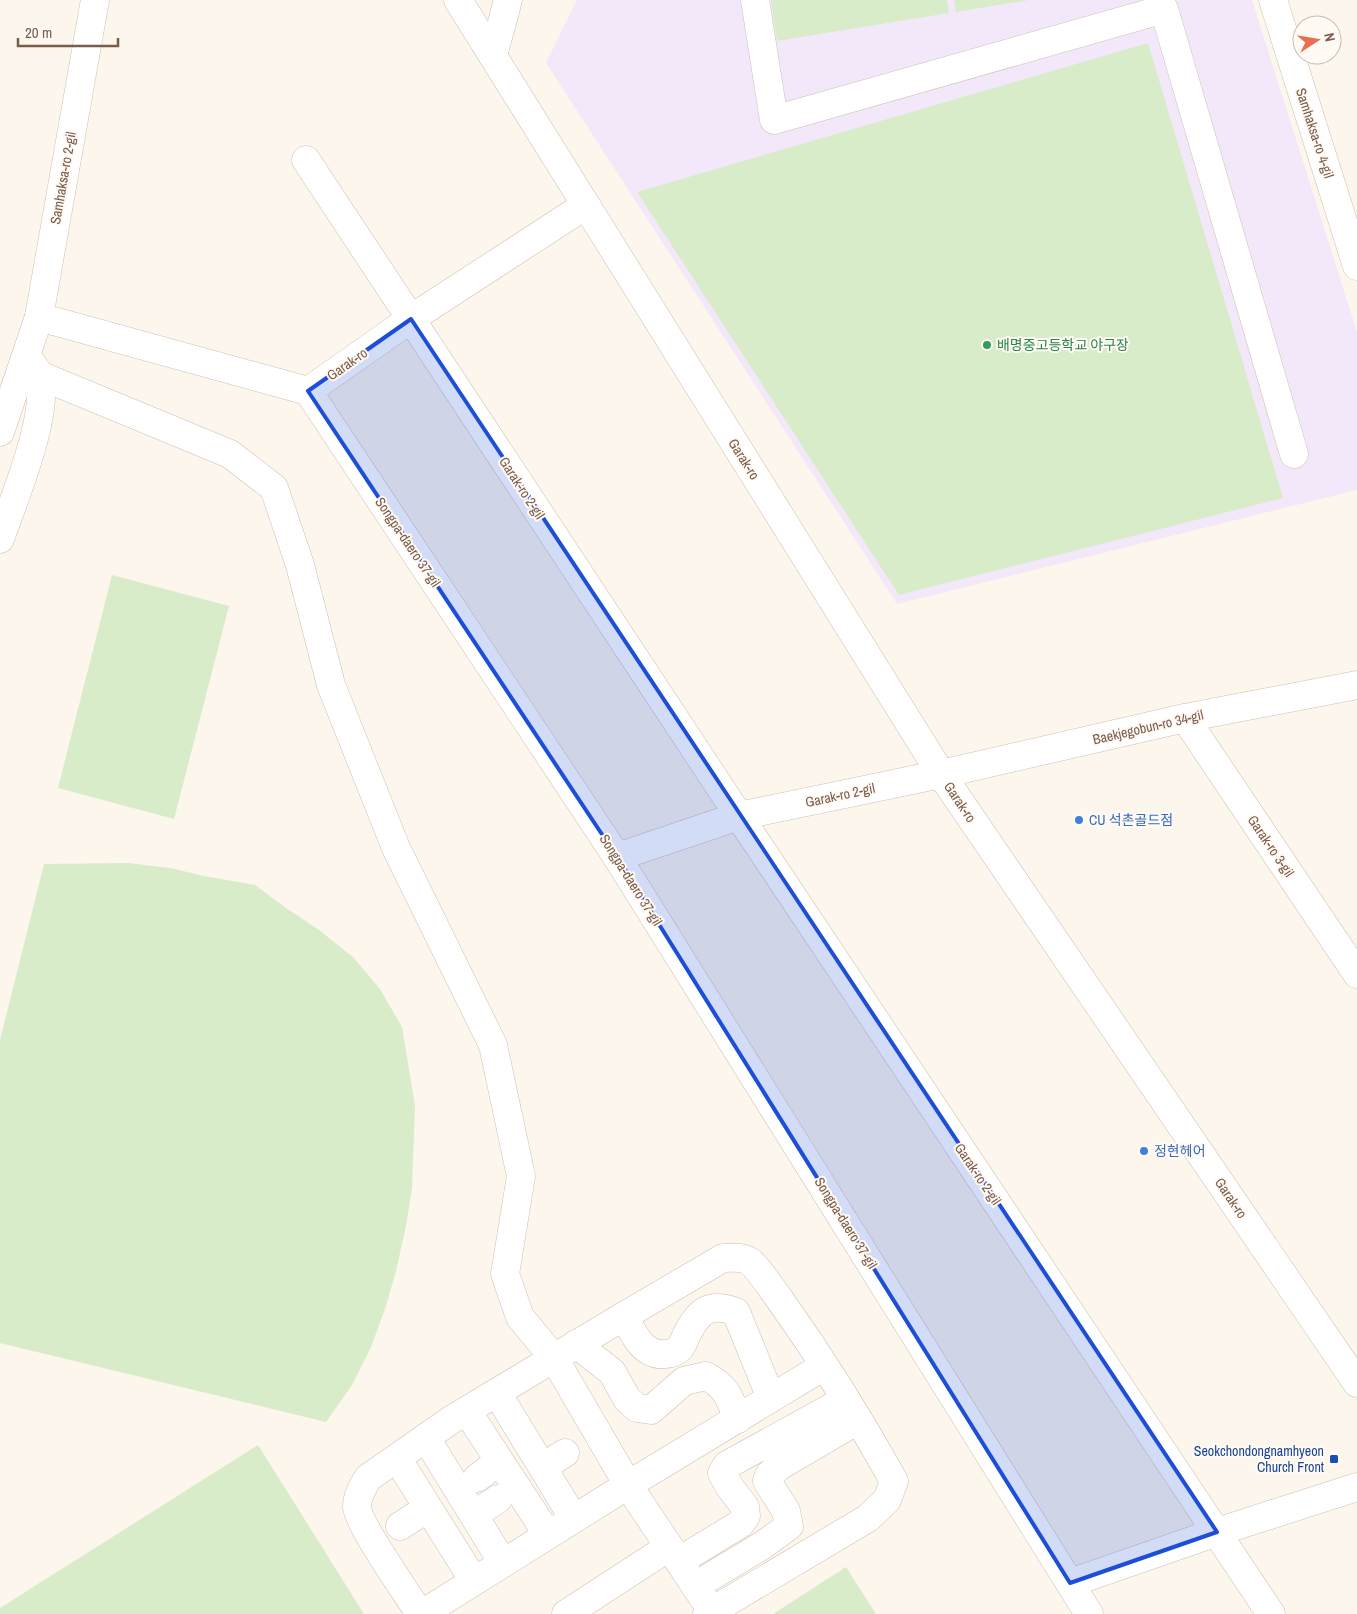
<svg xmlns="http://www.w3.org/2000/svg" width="1357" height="1614" font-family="'Archivo Narrow','Noto Sans KR',sans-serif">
<rect width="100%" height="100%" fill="#fdf6ec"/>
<path fill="#f3e8fa" d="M 577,0 L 1252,0 L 1357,332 L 1357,490 L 897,604 L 546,63 Z"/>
<g fill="#d8ecc9">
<path d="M 771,0 L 947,0 L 949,13 L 777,41 Z"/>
<path d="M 954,0 L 1029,0 L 956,12 Z"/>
<path d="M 1148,43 L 1283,498 L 899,595 L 637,192 Z"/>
<path d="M 112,575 L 229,606 L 174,819 L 58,788 Z"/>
<path d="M 128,863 L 170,868 L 204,876 L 255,885 L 286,908 L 319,930 L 354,958 L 380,989 L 402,1027 L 415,1106 L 412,1188 L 406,1226 L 396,1271 L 385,1309 L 371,1347 L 352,1385 L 326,1422 L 0,1343 L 0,1040 L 44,864 Z"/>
<path d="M 258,1445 L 364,1614 L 0,1614 L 0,1608 Z"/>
<path d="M 846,1567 L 876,1614 L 773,1614 Z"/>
</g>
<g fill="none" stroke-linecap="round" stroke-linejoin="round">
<defs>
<g id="minor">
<path d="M 458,0 L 941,774 L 1357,1383"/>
<path d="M 755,0 L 774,120 L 1164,9 L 1294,454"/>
<path d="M 1273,0 L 1357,266"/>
<path d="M 493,56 L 508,0"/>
<path d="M 306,160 L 739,816 L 1271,1614"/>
<path d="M 39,317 L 308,391 L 617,857 L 1089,1614"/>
<path d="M 39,375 L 230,454 L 274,488 L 300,565 L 331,685 L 396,848 L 493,1045 L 521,1176 L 505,1274 L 520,1317 L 554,1358 L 628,1485 L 712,1611"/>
<path d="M 308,391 L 412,318 L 586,205"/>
<path d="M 0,432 L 39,317 L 95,0"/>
<path d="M 0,539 C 13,501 51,412 39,375 C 38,371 33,366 31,362"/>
<path d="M 1185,718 L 1357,974"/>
<path d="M 617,857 L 739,816 L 941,774 L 1185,718 L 1357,685"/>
<path d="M 624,1316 C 633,1333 643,1357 666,1354 C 671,1354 677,1351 680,1348 C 683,1344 685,1338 687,1334 C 699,1310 710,1302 736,1312 L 771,1398"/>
<path d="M 576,1344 L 612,1372 L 627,1399 L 637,1408 L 651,1410 L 684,1381 L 706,1376 C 728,1388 729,1397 738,1419"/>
<path d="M 497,1393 L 574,1519"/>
<path d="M 467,1411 L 548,1535"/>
<path d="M 426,1438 L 503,1563"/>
<path d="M 397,1458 L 474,1581"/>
<path d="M 543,1467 L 565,1453"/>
<path d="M 477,1478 L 499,1461"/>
<path d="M 474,1515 L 498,1499"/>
<path d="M 400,1526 L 428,1508"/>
<path d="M 679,1561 L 740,1524 L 746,1516 L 745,1507 L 729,1486 L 722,1473 L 727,1465 L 845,1400"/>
<path d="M 1070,1583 L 1217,1532 L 1357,1487"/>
<path d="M 695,1586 L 763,1545 L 789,1526 L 786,1511 L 767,1481 L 769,1475 L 778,1467 L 858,1420"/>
<path d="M 420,1614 C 408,1595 358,1524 357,1507 C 357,1496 363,1486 368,1478 L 451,1420 L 624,1316 L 723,1258 C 732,1258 741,1256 749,1261 C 758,1267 771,1288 778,1297 C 820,1356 859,1418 894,1481 L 887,1500 L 868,1518 L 707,1614"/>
<path d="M 422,1614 L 628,1485 L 824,1366"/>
<path d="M 566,1614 L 669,1547"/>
</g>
</defs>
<use href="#minor" stroke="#d1beb0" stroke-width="29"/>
<use href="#minor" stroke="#fff" stroke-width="28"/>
</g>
<path fill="#1d4ed8" fill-opacity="0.2" stroke="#1d4ed8" stroke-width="4" stroke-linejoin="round" d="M 411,319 L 1217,1532 L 1070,1583 L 617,857 L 308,391 Z"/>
<circle fill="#2e9e5b" stroke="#fffaf3" stroke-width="2" cx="987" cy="345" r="5"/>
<g fill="#3f7fe0" stroke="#fffaf3" stroke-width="2">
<circle cx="1079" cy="820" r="5"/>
<circle cx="1144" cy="1151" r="5"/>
</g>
<rect fill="#1a4fb4" stroke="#fffaf3" stroke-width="2" x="1329" y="1454" width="10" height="10" rx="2.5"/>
<g text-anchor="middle" stroke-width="4" stroke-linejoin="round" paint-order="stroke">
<g font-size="14" fill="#7a5c4d" stroke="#fffaf3">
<text transform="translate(1315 133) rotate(72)" y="5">Samhaksa-ro 4-gil</text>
<text transform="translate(63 178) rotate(-80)" y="5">Samhaksa-ro 2-gil</text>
<text transform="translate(347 364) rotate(-35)" y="5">Garak-ro</text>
<text transform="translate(744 459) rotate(58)" y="5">Garak-ro</text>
<text transform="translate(522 488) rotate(57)" y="5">Garak-ro 2-gil</text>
<text transform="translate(408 542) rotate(56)" y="5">Songpa-daero 37-gil</text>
<text transform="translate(1148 727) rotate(-13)" y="5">Baekjegobun-ro 34-gil</text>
<text transform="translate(840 795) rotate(-12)" y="5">Garak-ro 2-gil</text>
<text transform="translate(960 802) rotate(56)" y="5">Garak-ro</text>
<text transform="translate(1271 846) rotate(56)" y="5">Garak-ro 3-gil</text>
<text transform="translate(631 880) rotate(58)" y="5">Songpa-daero 37-gil</text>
<text transform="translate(978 1174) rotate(56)" y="5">Garak-ro 2-gil</text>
<text transform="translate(1231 1198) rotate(56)" y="5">Garak-ro</text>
<text transform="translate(846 1223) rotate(58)" y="5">Songpa-daero 37-gil</text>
</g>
<g font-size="14" fill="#27864d" stroke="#fffaf3" text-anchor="start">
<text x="997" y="350">배명중고등학교 야구장</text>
</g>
<g font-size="14" fill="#366cbe" stroke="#fffaf3" text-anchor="start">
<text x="1089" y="825">CU 석촌골드점</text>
<text x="1154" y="1156">정현헤어</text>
</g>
<g font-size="14" fill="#164399" stroke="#fffaf3" text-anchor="end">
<text x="1324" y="1456">Seokchondongnamhyeon<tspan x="1324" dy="16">Church Front</tspan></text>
</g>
</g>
<g transform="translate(1317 40) rotate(78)"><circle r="24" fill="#fffaf3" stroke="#cabbb1"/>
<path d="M0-4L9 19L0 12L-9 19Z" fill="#e76f51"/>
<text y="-8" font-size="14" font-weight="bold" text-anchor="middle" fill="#7a5c4d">N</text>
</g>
<path d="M18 38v8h100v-8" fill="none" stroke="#7a5c4d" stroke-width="2.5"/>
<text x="25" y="38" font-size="15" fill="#7a5c4d" stroke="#fffaf3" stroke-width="4" paint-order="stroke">20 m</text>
</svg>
